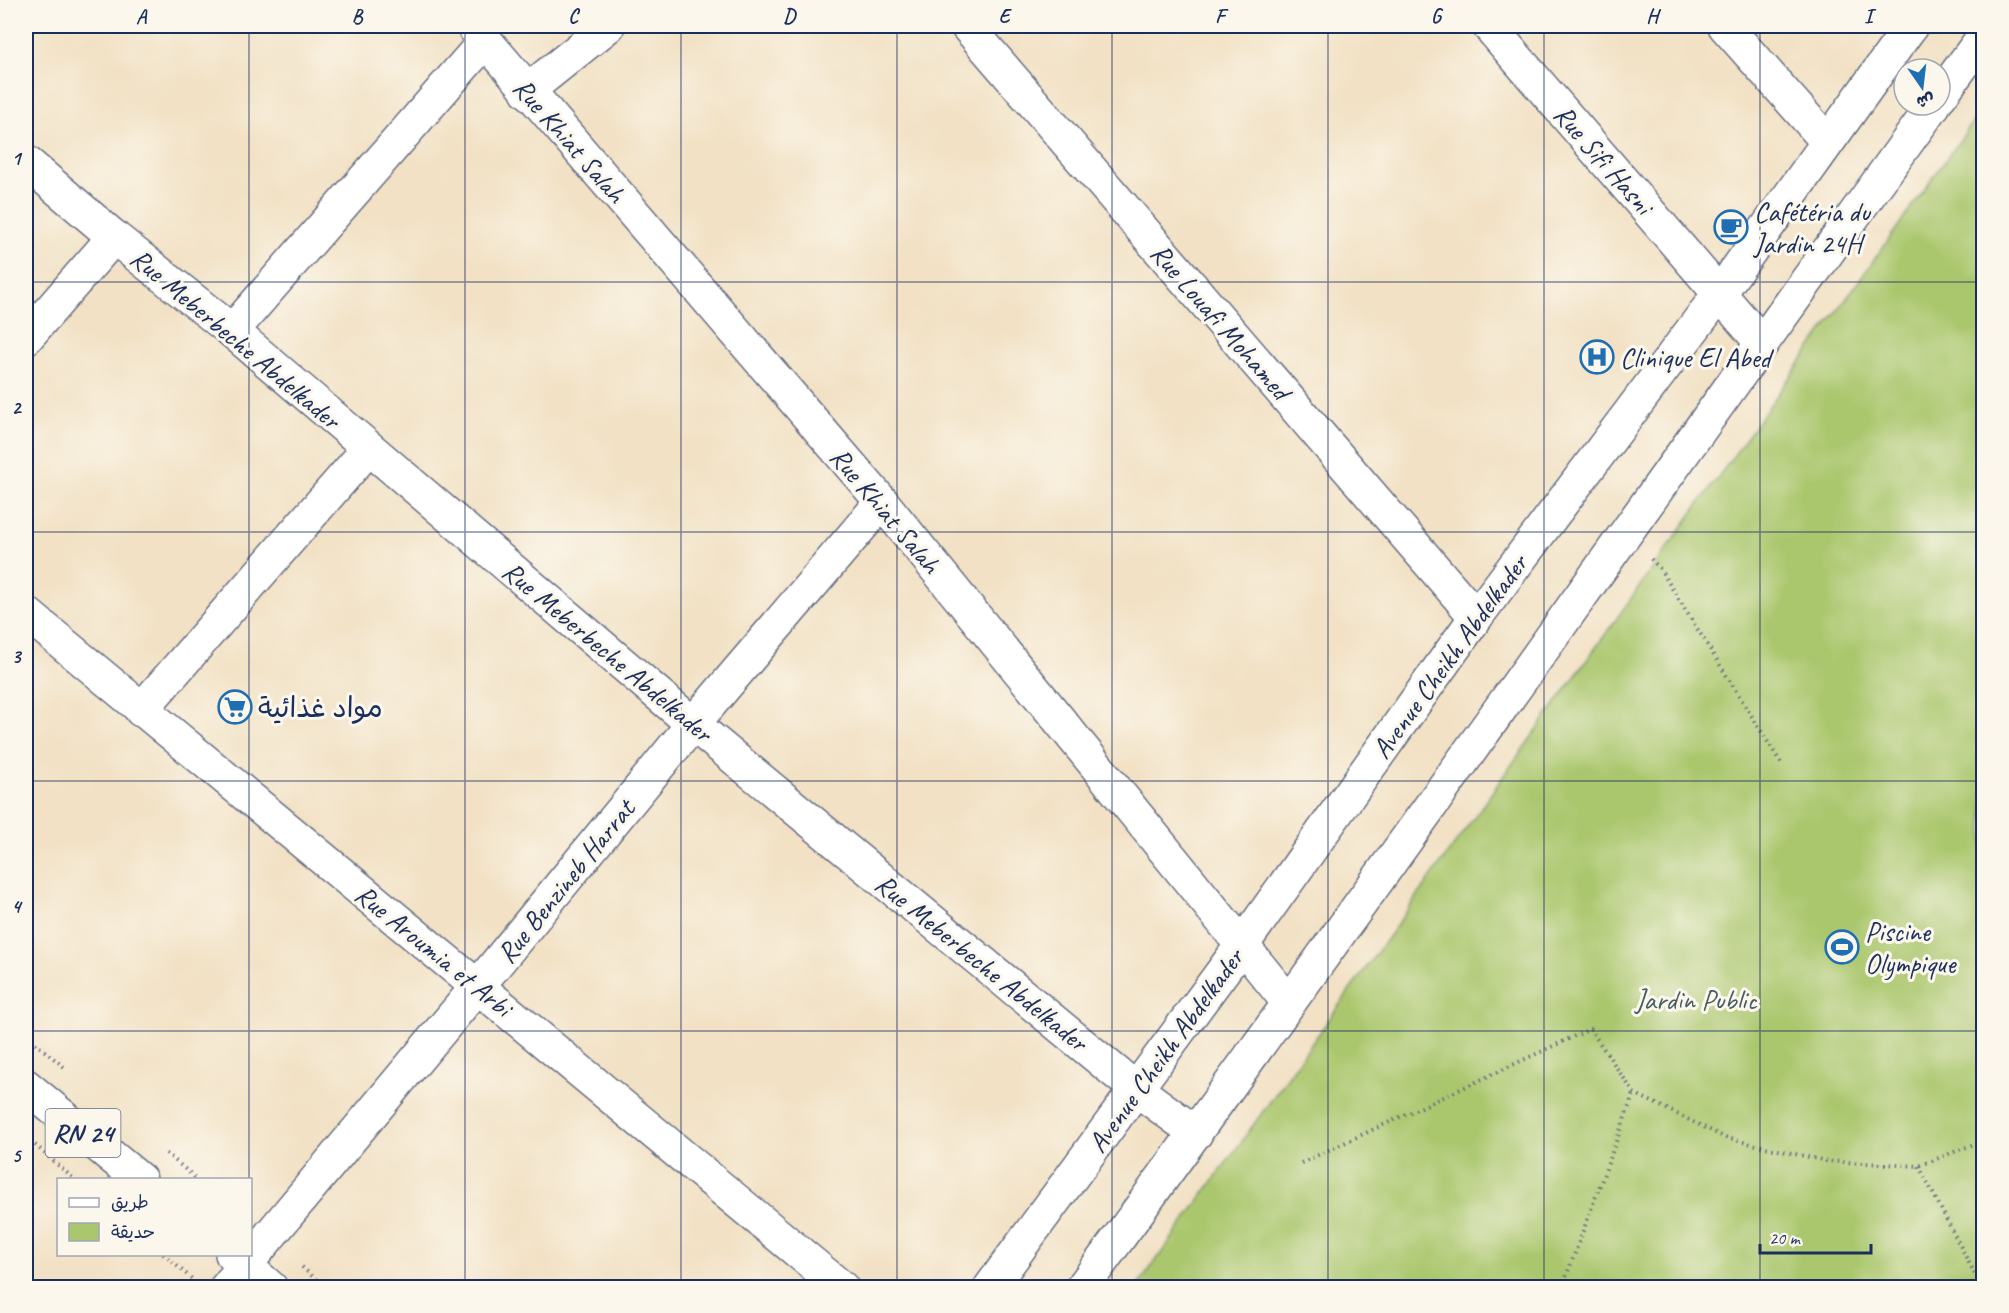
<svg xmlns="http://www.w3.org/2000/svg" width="2009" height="1313" font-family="Caveat,'Playpen Sans Arabic',sans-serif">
<rect width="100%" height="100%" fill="#fbf7ec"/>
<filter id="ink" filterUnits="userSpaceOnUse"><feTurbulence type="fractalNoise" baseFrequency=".0167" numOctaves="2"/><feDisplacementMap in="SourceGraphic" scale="12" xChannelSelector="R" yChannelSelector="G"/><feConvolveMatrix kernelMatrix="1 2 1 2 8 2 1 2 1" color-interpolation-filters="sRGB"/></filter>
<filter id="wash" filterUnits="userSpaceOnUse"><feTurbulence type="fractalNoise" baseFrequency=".008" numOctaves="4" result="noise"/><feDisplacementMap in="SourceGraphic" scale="24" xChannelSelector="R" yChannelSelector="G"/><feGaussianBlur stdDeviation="1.35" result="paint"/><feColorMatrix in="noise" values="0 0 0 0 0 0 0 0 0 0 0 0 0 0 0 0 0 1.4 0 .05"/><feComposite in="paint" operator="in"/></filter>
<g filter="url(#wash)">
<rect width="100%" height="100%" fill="#f2e1c4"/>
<path fill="#abc76e" stroke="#637b66" stroke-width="1.5" d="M 1983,108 L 1983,1287 L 1137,1287 Z"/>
</g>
<g filter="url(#ink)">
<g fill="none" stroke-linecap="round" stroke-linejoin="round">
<defs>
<g id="minor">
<path d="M 473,26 L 882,502 L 1289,1003"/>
<path d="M 967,26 L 1476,617"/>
<path d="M 1489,26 L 1761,342"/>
<path d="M 1725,26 L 1827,141"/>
<path d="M 527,91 L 608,26"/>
<path d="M 26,162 L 114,237 L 232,331 L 693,724 L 1136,1089 L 1196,1133"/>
<path d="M 232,331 L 486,40"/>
<path d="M 26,338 L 114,237"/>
<path d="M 26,613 L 842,1288"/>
<path d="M 141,710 L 369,448"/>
<path d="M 226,1288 L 478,986 L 693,724 L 882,502"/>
</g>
<g id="major">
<path d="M 1940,96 L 1984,36"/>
<path d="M 26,1086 L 140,1180"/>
<path d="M 232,1254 L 271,1288"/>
<path d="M 990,1288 L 1242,945 L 1476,617 L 1720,293 L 1911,26"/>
<path d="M 1082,1288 C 1370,896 1648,498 1934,105"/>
</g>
</defs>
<use href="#minor" stroke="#666d82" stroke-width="36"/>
<use href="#major" stroke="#666d82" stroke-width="36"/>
<g stroke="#666d82" stroke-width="4" stroke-dasharray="1.5 4.5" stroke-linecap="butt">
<path d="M 1651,559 L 1660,569 L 1781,763"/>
<path d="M 35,1043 L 64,1067"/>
<path d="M 26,1137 L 75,1180"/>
<path d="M 166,1153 L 198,1180"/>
<path d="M 1301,1163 L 1590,1029 L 1634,1093 L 1726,1138 L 1826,1161 L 1919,1166 L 1984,1140"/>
<path d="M 1919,1166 L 1982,1288"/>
<path d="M 163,1254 L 192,1279"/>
<path d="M 302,1267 L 326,1288"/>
<path d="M 1562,1288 L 1634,1093"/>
</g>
<use href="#minor" stroke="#fff" stroke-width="33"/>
<use href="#major" stroke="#fff" stroke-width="33"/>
</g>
</g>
<path fill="none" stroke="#1b2f5e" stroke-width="1.5" stroke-opacity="0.55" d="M 249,26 L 249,1180M 465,26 L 465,1288M 681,26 L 681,1288M 897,26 L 897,1288M 1112,26 L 1112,1288M 1328,26 L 1328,1288M 1544,26 L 1544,1288M 1760,26 L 1760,1288M 26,282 L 1984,282M 26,532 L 1984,532M 26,781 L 1984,781M 26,1031 L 1984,1031M 249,1254 L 249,1288"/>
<defs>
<symbol id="cafe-ring" viewBox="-11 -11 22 22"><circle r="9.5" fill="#fbf7ec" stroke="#1f6fb2" stroke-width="1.5"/><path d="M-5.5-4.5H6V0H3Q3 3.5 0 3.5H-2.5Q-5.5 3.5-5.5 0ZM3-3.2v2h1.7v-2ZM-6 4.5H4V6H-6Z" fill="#1f6fb2"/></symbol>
<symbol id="hospital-ring" viewBox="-11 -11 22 22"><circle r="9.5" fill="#fbf7ec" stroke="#1f6fb2" stroke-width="1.5"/><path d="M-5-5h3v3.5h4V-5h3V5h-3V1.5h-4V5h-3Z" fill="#1f6fb2"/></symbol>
<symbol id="supermarket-ring" viewBox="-11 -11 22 22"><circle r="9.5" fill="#fbf7ec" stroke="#1f6fb2" stroke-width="1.5"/><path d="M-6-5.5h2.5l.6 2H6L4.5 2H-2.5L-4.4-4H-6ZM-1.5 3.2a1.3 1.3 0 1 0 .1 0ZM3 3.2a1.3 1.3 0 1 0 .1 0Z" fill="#1f6fb2"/></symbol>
<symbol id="stadium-ring" viewBox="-11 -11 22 22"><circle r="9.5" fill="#fbf7ec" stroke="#1f6fb2" stroke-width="1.5"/><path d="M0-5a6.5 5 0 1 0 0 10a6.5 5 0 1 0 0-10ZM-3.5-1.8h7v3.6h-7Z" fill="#1f6fb2"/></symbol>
</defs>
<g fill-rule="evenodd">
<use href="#cafe-ring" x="1712" y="208" width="38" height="38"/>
<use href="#hospital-ring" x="1578" y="338" width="38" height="38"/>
<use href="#supermarket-ring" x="216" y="688" width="38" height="38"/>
<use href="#stadium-ring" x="1823" y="928" width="38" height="38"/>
</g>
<g text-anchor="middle" stroke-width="6" stroke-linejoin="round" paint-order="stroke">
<rect fill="#fbf7ec" stroke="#5e6b89" stroke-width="1.5" x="45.5" y="1109" width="75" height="48" rx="4.5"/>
<g font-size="27" font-weight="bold" fill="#1b2f5e">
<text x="83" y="1142">RN 24</text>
</g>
<g font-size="28" fill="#1b2f5e" stroke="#fbf7ec">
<text transform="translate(570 140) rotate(49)" y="10">Rue Khiat Salah</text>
<text transform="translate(1604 159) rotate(49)" y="10">Rue Sifi Hasni</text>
<text transform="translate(1221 321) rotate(49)" y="10">Rue Louafi Mohamed</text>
<text transform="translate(236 338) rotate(40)" y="10">Rue Meberbeche Abdelkader</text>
<text transform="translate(886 510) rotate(50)" y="10">Rue Khiat Salah</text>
<text transform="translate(608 651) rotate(40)" y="10">Rue Meberbeche Abdelkader</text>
<text transform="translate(1449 656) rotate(-54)" y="10">Avenue Cheikh Abdelkader</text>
<text transform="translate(565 881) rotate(-51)" y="10">Rue Benzineb Harrat</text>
<text transform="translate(434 950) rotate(39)" y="10">Rue Aroumia et Arbi</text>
<text transform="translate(982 962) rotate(39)" y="10">Rue Meberbeche Abdelkader</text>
<text transform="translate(1165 1050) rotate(-54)" y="10">Avenue Cheikh Abdelkader</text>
</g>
<g font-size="28" fill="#1b2f5e" stroke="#fbf7ec" text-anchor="start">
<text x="1754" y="221">Cafétéria du<tspan x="1754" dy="32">Jardin 24H</tspan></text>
<text x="1620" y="367">Clinique El Abed</text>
<text x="258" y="717">مواد غذائية</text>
<text x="1865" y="941">Piscine<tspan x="1865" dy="32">Olympique</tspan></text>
</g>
<g font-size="28" fill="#465d63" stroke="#fbf7ec">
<text x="1696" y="1009">Jardin Public</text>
</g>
</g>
<rect width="2009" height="1313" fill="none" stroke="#fbf7ec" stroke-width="66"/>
<rect x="57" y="1178" width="195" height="78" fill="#fbf7ec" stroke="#a1a7b3" stroke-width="1.5"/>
<rect x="69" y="1198" width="30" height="9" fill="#ffffff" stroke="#a1a7b3" stroke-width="1.5"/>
<text x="111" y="1208" font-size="18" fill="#1b2f5e">طريق</text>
<rect x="69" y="1223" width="30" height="18" fill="#abc76e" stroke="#a1a7b3" stroke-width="1.5"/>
<text x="111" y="1238" font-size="18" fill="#1b2f5e">حديقة</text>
<g transform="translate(1922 87) rotate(166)"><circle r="28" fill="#fbf7ec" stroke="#a1a7b3" stroke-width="1.5"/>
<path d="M0-4.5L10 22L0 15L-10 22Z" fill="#1f6fb2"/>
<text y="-9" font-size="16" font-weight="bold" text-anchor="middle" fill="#1b2f5e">ش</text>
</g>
<path d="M1760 1244v9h111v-9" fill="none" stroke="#1b2f5e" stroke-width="3"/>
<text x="1769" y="1244" font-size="18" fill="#1b2f5e" stroke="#fbf7ec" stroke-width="4.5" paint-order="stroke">20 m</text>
<rect x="33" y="33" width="1943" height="1247" fill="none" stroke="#1b2f5e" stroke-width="2"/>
<g font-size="20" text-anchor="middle" font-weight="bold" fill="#1b2f5e">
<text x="141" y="23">A</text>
<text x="357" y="23">B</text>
<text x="573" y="23">C</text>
<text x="789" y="23">D</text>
<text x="1004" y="23">E</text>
<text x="1220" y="23">F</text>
<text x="1436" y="23">G</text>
<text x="1652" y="23">H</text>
<text x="1868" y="23">I</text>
<text x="16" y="165">1</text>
<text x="16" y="414">2</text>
<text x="16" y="663">3</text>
<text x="16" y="913">4</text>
<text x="16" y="1162">5</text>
</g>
</svg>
